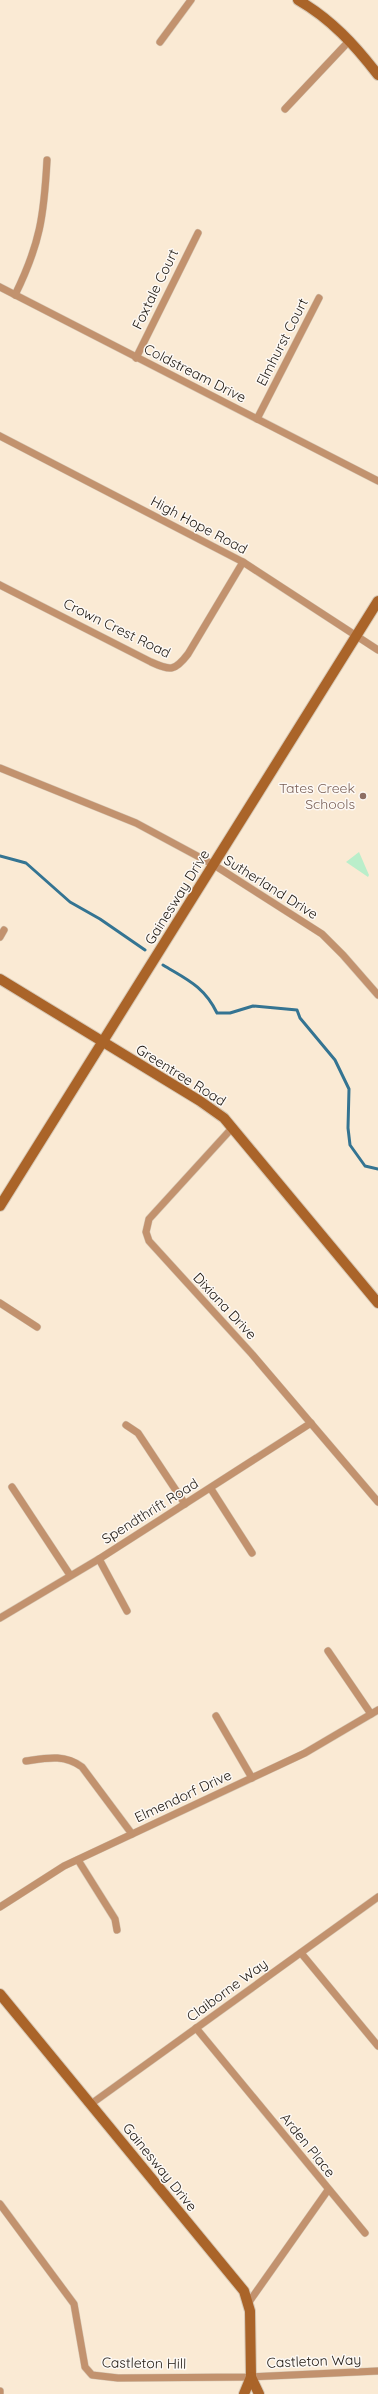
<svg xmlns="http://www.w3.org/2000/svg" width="378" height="2394" font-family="Quicksand,sans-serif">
<rect width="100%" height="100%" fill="#faead4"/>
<path fill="#baeeca" d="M 359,852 L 369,875 L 368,877 L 346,862 Z"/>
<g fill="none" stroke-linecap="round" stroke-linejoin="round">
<g stroke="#347492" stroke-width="3">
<path d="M 0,856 L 26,863 L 70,902 L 100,919 L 145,950"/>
<path d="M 163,965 C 186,979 204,986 217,1013 L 230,1013 L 253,1006 L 297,1010 L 300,1018 L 335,1060 L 349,1089 L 348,1128 L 350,1145 L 365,1166 L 378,1169"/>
</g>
<defs>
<g id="street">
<path d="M 160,42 L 191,0"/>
<path d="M 285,109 L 350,40"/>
<path d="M 0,287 L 378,481"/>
<path d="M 15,295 C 40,244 44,216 47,160"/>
<path d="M 136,358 L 198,233"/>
<path d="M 257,419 L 319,298"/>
<path d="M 0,436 L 243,562 L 378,650"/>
<path d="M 0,585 L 151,662 C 171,671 175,671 188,654 L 243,562"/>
<path d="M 0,768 L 136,823 L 214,865 L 322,934 L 343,955 L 378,995"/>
<path d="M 0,937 L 4,930"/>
<path d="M 233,1127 L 149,1219 L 146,1232 L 149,1241 L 251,1353 L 378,1502"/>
<path d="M 0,1303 L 37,1327"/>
<path d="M 126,1425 L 138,1433 L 185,1504"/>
<path d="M 12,1487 L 70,1575"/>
<path d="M 211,1489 L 252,1553"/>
<path d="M 99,1559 L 127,1611"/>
<path d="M 0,1618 L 99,1559 L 311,1423"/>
<path d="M 328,1651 L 371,1714"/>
<path d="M 216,1716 L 252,1778"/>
<path d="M 26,1761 C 47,1758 64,1754 82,1767 L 132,1834"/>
<path d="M 78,1860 L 115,1919 L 117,1930"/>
<path d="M 0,1907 L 64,1866 L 305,1753 L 378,1710"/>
<path d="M 301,1953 L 378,2046"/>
<path d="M 196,2028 L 365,2233"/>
<path d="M 91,2104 L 378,1897"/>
<path d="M 0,2204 L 74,2304 L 85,2367 L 92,2375 L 118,2378 L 251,2377 L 378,2371"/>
<path d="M 249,2302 L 328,2190"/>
<path d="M 0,2391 L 0,2394"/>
</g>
<g id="secondary">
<path d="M 298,0 C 331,19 355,45 378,75"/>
<path d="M 0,979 L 200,1101 L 224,1118 L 378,1303"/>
<path d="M 0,1206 L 378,601"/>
<path d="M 0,1994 L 244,2291 L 250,2311 L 251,2377 L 259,2394"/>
<path d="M 244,2394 L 251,2377"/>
</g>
</defs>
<use href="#street" stroke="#d7c8b5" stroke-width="8"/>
<use href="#secondary" stroke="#d7c8b5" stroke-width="12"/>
<use href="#street" stroke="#c2926e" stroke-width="7"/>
<use href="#secondary" stroke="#aa6429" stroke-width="10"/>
</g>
<circle fill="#8d6e63" stroke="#fdf9f5" stroke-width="1.5" cx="363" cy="796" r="4"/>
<g text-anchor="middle" stroke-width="3" stroke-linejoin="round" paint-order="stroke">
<g font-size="14" fill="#1d1710" stroke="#fdf9f5">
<text transform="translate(155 289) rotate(-64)" y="5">Foxtale Court</text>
<text transform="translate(282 342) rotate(-63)" y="5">Elmhurst Court</text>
<text transform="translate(195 373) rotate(27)" y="5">Coldstream Drive</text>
<text transform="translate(199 525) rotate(28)" y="5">High Hope Road</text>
<text transform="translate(117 628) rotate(26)" y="5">Crown Crest Road</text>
<text transform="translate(271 887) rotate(32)" y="5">Sutherland Drive</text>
<text transform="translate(177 897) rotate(-58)" y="5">Gainesway Drive</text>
<text transform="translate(181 1075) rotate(32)" y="5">Greentree Road</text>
<text transform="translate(225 1306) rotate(47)" y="5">Dixiana Drive</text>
<text transform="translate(150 1511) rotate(-32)" y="5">Spendthrift Road</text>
<text transform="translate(183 1796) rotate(-25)" y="5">Elmendorf Drive</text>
<text transform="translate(227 1990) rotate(-36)" y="5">Claiborne Way</text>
<text transform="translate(308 2145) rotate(51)" y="5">Arden Place</text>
<text transform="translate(160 2167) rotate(51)" y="5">Gainesway Drive</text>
<text transform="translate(314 2361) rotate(-2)" y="5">Castleton Way</text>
<text transform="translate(144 2363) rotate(1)" y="5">Castleton Hill</text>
</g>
<g font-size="14" fill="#785e54" stroke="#fdf9f5" text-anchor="end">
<text x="355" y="793">Tates Creek<tspan x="355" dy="16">Schools</tspan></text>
</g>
</g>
</svg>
